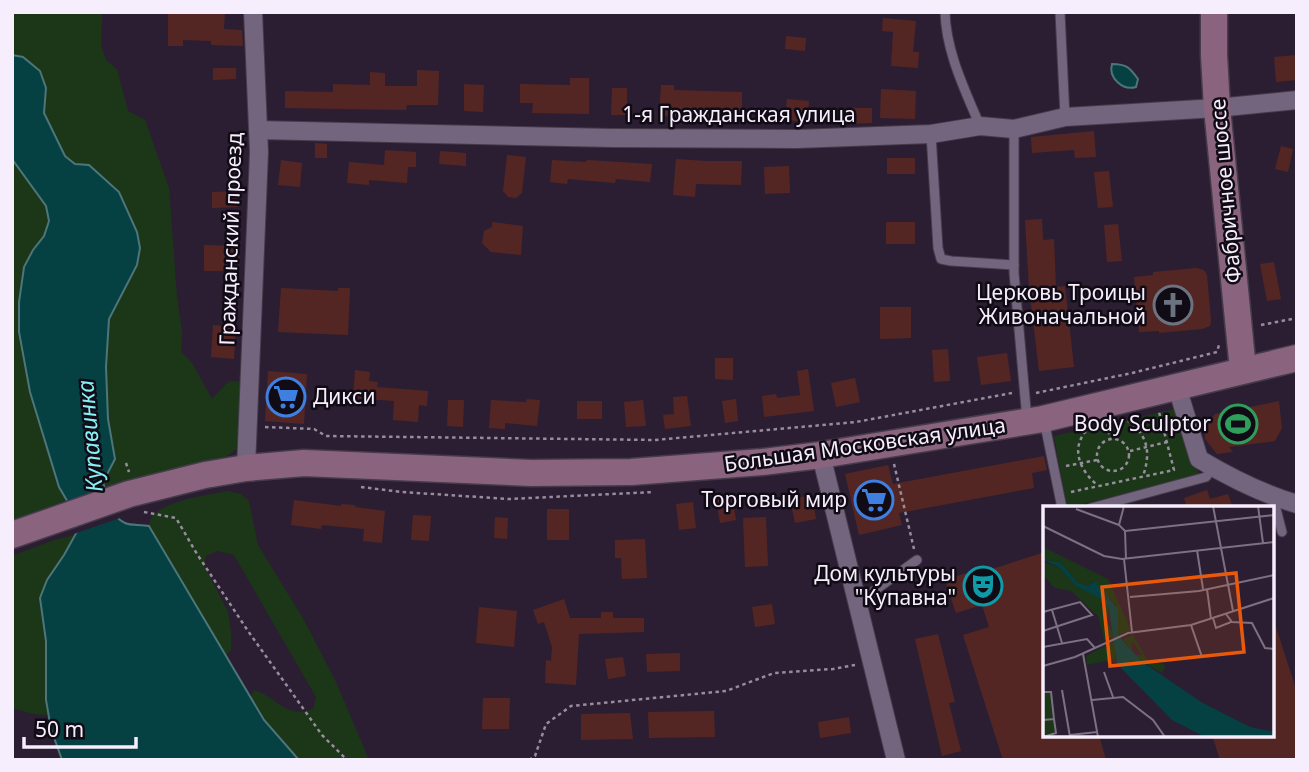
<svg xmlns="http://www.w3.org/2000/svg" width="1309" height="772" font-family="'Noto Sans',sans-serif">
<rect width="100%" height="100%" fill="#2b1e32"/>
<g fill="#1b3718">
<path d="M 12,12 L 102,12 L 101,45 L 106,60 L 117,69 L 128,111 L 145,120 L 169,188 L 177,296 L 182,332 L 181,352 L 192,363 L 212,399 L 229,381 L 245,382 L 242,445 L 227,456 L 105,489 L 103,482 L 115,459 L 108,419 L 106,367 L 109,319 L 137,265 L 90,165 L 75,164 L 65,156 L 43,113 L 46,88 L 23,57 L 12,55 Z"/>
<path d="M 12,159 C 23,174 50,203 49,221 C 48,233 40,242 33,250 L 59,487 L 67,500 L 12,521 Z"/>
<path d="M 1179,408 L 1199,475 L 1067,508 L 1054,436 Z"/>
<path d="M 227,491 L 241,494 L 249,501 L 258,545 L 304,620 L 337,684 L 369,760 L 299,760 L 264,720 L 250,698 L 254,690 C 277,697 285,719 313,709 L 316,697 L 234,555 L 217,551 L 206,556 L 204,565 L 228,612 L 231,631 L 231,650 L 225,656 L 149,526 C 150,501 206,496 227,491 Z"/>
<path d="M 75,535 L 42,591 C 39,607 45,625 46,641 C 47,666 45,690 49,715 L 33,714 L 12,708 L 12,556 L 54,540 Z"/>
</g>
<g fill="#054143" stroke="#4d757a" stroke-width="2">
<path d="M 12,55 L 23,57 L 40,71 L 46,88 L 44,113 L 65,156 L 75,164 L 89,165 L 119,192 L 137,232 L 140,248 L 137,265 L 109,319 L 106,367 L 108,419 L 115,459 L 103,482 C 107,497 109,515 125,523 C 131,526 141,524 149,526 L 264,720 L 299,760 L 62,760 L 51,729 L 46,700 L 46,641 L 40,598 L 47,580 L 64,555 L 79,528 L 79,521 L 59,487 L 30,392 L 19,332 L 19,302 L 24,267 L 33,250 L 44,236 L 49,221 L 46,206 L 12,159 Z"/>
<path d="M 1112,64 C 1127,64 1130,68 1138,79 L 1136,87 C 1123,91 1108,78 1112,64 Z"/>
</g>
<path fill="#2b1e32" d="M 116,511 L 123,517 L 71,535 L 75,527 L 76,522 Z"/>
<g fill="#542623">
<path d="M 195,12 L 225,12 L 224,29 L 242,30 L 243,46 L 211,45 L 211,41 L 183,40 L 183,46 L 168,46 L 168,14 L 195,14 Z"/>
<path d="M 883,18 L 916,21 L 913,52 L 919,52 L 918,68 L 891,66 L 893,32 L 882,31 Z"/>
<path d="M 786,36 L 806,38 L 805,51 L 785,49 Z"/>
<path d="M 1297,55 L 1297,80 L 1276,82 L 1274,57 Z"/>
<path d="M 213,68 L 236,68 L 236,79 L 213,80 Z"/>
<path d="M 417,70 L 439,71 L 438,105 L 407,105 L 406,110 L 285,108 L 285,91 L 333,92 L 333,84 L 370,85 L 370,72 L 385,73 L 385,86 L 417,86 Z"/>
<path d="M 570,78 L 589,78 L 589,114 L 532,113 L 533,103 L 520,103 L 520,84 L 570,85 Z"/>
<path d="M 464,84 L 484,85 L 483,112 L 464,111 Z"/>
<path d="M 661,85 L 674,85 L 674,90 L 742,92 L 742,119 L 659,116 Z"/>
<path d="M 612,88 L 627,88 L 627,115 L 611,115 Z"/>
<path d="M 881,89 L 916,91 L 915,119 L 880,118 Z"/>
<path d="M 787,99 L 809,101 L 807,122 L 785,120 Z"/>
<path d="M 844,108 L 872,108 L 872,123 L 844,124 Z"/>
<path d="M 1094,131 L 1096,157 L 1075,158 L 1074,150 L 1032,153 L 1031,137 Z"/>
<path d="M 315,143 L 327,144 L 327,158 L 315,158 Z"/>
<path d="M 1281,146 L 1293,149 L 1288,172 L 1275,169 Z"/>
<path d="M 385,150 L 416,152 L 416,167 L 408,167 L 407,183 L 369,180 L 369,185 L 347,183 L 349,162 L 384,165 Z"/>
<path d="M 440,151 L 466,153 L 466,166 L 439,164 Z"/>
<path d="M 507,155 L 526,157 L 522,193 L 516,198 L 508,197 L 503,191 Z"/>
<rect x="887" y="158" width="28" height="16"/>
<path d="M 676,159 L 706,161 L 742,161 L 741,185 L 696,184 L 695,197 L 673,195 Z"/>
<path d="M 281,160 L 302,163 L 300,187 L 278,185 Z"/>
<path d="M 552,160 L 586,162 L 587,160 L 652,164 L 650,182 L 616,179 L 615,183 L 568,179 L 567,184 L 550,182 Z"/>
<path d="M 789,166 L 790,193 L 765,194 L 764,167 Z"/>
<path d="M 1109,171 L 1113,207 L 1098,208 L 1094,172 Z"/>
<path d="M 237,191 L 237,207 L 212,208 L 212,192 Z"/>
<path d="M 1042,219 L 1043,240 L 1054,239 L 1056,287 L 1065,286 L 1074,367 L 1039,371 L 1029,288 L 1025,220 Z"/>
<path d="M 492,222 L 523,226 L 521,255 L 491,252 L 482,243 L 484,231 L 492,227 Z"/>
<rect x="886" y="222" width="29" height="22"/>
<path d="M 1118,224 L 1122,261 L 1107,262 L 1104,225 Z"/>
<path d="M 204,245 L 240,246 L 239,263 L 224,263 L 224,271 L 204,271 Z"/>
<path d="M 1274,262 L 1281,299 L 1267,301 L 1260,264 Z"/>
<path d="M 1196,268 L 1204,270 L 1207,275 L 1211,320 L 1210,326 L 1202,329 L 1159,333 L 1159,331 L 1139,332 L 1134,277 L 1153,275 L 1153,272 Z"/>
<path d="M 281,288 L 338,291 L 338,288 L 350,288 L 348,335 L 278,332 Z"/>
<path d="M 880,307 L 911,307 L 911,338 L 880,339 Z"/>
<path d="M 213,325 L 236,327 L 234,359 L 211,357 Z"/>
<path d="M 948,349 L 950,381 L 934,382 L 932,350 Z"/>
<path d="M 1007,353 L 1011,381 L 981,385 L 977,357 Z"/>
<path d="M 715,358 L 733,358 L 733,380 L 715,379 Z"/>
<path d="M 808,369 L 814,411 L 764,417 L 762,396 L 776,394 L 777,398 L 800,395 L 797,371 Z"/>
<path d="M 355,370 L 370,372 L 369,381 L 378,382 L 377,387 L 428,391 L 427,406 L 419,405 L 418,422 L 393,420 L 394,401 L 353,398 Z"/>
<path d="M 268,371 L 307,374 L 304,424 L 265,421 Z"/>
<path d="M 855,378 L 860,402 L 836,407 L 831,383 Z"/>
<path d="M 687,396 L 691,426 L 665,429 L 663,415 L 674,414 L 673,397 Z"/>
<path d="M 527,399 L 540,400 L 537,426 L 505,423 L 505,429 L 489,428 L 491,400 L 526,402 Z"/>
<path d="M 736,399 L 738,421 L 725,423 L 722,401 Z"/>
<path d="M 448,400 L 464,400 L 463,427 L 447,426 Z"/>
<path d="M 643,400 L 646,426 L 626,427 L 624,402 Z"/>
<rect x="577" y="401" width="25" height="18"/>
<path d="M 1279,401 L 1282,428 L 1275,441 L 1229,447 L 1233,452 L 1217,454 L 1205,439 L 1204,428 L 1215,414 Z"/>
<path d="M 1044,456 L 1047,470 L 1032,473 L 1034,488 L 899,513 L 902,525 L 859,535 L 845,474 L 888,465 L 893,484 Z"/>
<path d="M 1207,490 L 1210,499 L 1228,494 L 1233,508 L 1187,508 L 1184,498 Z"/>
<path d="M 732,495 L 736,520 L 720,523 L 716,498 Z"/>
<path d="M 812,495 L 816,519 L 795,523 L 790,499 Z"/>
<path d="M 294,500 L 341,506 L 341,504 L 355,505 L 355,507 L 385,511 L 382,543 L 363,541 L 364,529 L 322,525 L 321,529 L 291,525 Z"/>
<path d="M 693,502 L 696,528 L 679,530 L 676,504 Z"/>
<rect x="547" y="509" width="22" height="31"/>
<path d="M 413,515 L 431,516 L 429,541 L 411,540 Z"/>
<path d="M 495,517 L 508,518 L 507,539 L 494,538 Z"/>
<path d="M 766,517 L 768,566 L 745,567 L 743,518 Z"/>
<path d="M 645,539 L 647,578 L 622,579 L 621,558 L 615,558 L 615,540 Z"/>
<path d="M 1045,552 L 1045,735 L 1099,735 L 1106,760 L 1003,760 L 963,635 L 989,627 L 982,605 L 956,613 L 945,580 L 966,573 L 967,577 Z"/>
<path d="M 564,599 L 570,618 L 601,618 L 601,612 L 613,612 L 613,618 L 644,618 L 644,632 L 579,634 L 576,685 L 545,683 L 546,660 L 551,661 L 552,647 L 544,622 L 538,624 L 533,610 Z"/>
<path d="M 772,604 L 775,624 L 755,627 L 752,607 Z"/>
<path d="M 479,607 L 517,611 L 514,647 L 476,643 Z"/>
<path d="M 1272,624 L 1275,624 L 1297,692 L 1297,760 L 1220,760 L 1212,735 L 1272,735 Z"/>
<path d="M 938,634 L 955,702 L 949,703 L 961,751 L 942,756 L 915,639 Z"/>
<path d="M 680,653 L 680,671 L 647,672 L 646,654 Z"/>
<path d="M 623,657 L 626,676 L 608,679 L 605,659 Z"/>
<path d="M 483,698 L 510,698 L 509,729 L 482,729 Z"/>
<path d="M 714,711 L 715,737 L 649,738 L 648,712 Z"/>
<path d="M 630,713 L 633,739 L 581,740 L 581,714 Z"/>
<path d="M 849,717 L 851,733 L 820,738 L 818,722 Z"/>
</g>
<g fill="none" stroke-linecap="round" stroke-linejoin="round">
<defs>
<g id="lane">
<path d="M 945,12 C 946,52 965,90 980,126"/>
<path d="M 1060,12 L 1065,117"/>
<path d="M 1014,129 L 1014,273 L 1027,420"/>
<path d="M 931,134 L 938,248 L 941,259 L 951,261 L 1014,265"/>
<path d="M 1044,420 L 1062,508"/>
<path d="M 1273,497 L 1282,532"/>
<path d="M 1091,508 L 1206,477 L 1213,467"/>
<path d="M 857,603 L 917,560"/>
</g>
<g id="street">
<path d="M 258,130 L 613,138 L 797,139 L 931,134 L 980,126 L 1014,129 L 1065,117 L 1217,108 L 1297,100"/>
<path d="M 1177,387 L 1199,459 C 1229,477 1263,494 1297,504"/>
<path d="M 821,455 L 896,760"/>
<path d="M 246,468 L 259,152 L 253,12"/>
</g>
<g id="secondary">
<path d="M 1214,12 L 1214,55 L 1217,108 L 1243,370"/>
<path d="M 12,535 L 129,494 L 205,475 L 246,468 L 304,463 L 531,473 L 631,472 L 762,462 L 821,455 L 1043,419 L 1297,358"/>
</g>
</defs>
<use href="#lane" stroke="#453b4b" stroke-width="11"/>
<use href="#street" stroke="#453b4b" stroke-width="20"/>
<use href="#secondary" stroke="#453b4b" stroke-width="29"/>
<g stroke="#978d9d" stroke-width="2.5" stroke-dasharray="3.5 3.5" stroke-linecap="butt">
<path d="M 1261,325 L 1297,318"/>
<path d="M 1036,393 L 1132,373 L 1217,352 L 1219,345"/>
<path d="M 1128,421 C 1148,435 1151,453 1143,476"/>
<path d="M 1107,424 L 1110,438"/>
<path d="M 265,427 L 314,429 L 326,436 L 655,440 L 856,422 L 1012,393"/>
<path d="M 1086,431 C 1070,450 1081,471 1097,485"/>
<circle cx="1113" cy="455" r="16"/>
<path d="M 1130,451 L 1167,442"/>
<path d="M 126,463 L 129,472"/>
<path d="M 894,464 L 914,549"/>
<path d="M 1066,466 L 1097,460"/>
<path d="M 361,487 L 402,492 L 509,499 L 654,492"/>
<path d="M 1071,492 L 1174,470 L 1159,412"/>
<path d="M 144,512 L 176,518 L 197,554 L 248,631 L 322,735 L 347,760"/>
<path d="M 529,760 L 535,756 L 546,724 L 571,706 L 726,691 L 774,673 L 833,669 L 855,665"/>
</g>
<use href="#lane" stroke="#73657d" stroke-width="9"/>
<use href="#street" stroke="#73657d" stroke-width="18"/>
<use href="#secondary" stroke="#8a647e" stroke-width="26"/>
</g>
<defs>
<symbol id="church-ring" viewBox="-11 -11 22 22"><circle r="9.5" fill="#100b14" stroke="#6b7280" stroke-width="1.5"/><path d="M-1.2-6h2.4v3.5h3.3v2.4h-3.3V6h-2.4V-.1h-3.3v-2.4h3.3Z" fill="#6b7280"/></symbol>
<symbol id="supermarket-ring" viewBox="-11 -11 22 22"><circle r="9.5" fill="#100b14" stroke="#3f7fe0" stroke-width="1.5"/><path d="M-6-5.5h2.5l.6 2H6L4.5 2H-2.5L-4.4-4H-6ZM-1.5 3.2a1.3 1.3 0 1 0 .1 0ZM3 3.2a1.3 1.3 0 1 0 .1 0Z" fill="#3f7fe0"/></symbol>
<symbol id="stadium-ring" viewBox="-11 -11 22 22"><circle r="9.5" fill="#100b14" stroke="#2e9e5b" stroke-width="1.5"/><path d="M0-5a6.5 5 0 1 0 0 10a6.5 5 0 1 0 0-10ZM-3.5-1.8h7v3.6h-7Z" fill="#2e9e5b"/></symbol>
<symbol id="theatre-ring" viewBox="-11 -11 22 22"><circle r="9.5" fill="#100b14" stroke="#0f9aa8" stroke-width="1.5"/><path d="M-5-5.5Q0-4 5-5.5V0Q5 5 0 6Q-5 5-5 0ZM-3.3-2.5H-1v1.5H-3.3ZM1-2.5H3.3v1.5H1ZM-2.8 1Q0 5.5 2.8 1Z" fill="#0f9aa8"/></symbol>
</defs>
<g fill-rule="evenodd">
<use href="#church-ring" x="1151" y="283" width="44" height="44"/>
<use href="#supermarket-ring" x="264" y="375" width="44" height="44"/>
<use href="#stadium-ring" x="1216" y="402" width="44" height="44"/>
<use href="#supermarket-ring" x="852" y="478" width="44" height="44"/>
<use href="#theatre-ring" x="961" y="564" width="44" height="44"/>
</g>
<g text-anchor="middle" stroke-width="5" stroke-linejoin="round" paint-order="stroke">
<g font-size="21" fill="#f6eefc" stroke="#100b14">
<text x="739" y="122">1-я Гражданская улица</text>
<text transform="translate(1226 191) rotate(-95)" y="7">Фабричное шоссе</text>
<text transform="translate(231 239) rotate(-88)" y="7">Гражданский проезд</text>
<text transform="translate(865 445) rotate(-8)" y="7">Большая Московская улица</text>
</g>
<g font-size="21" fill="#f6eefc" stroke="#100b14" text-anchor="end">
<text x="1146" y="300">Церковь Троицы<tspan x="1146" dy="24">Живоначальной</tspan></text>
<text x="313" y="404" text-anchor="start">Дикси</text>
<text x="1211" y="431">Body Sculptor</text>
<text x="847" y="507">Торговый мир</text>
<text x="956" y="581">Дом культуры<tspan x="956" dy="24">"Купавна"</tspan></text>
</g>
<g font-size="23" font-style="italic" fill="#85f1f6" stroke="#100b14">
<text transform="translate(90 436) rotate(-95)" y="8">Купавинка</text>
</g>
</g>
<g transform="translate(1043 506)">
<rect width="231" height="231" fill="#2b1e32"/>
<path d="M 0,41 L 65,73 L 88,124 L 75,129 L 73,99 L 50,75 L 44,80 L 35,77 L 17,56 L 0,54 ZM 0,56 L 16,61 L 33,80 L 57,90 L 66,101 L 64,115 L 71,131 L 51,138 L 61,133 L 55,110 L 28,85 L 12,82 L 0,69 ZM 90,129 L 105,155 L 123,159 L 119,167 L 98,155 L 92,149 L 99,149 L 89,135 L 89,145 L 80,133 ZM 72,135 L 72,153 L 44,159 L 43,150 ZM 7,185 L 13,227 L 0,231 L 0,186 Z" fill="#1b3718"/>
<path d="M 0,54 L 17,56 L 35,77 L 44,80 L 52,75 L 75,103 L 75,129 L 98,155 L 158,196 L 207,221 L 231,226 L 231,231 L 162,231 L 129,214 L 74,158 L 66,103 L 59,93 L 33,80 L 16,61 Z" fill="#054143"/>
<path fill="none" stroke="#7c7183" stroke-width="2" d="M 81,0 L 76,19 L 82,25 L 83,53M 170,0 L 190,105M 215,0 L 220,37M 33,3 L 76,19M 0,20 L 61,50 L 79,53 L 231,36M 82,25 L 231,9M 154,44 L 160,83M 81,53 L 89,126M 164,83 L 168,113M 87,91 L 156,85 L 231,69M 9,104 L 19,137M 0,106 L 37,96 L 49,109 L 0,125M 183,108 L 189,116 L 209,117 L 222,142 L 231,143M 170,112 L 173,122 L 188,116M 148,119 L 159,151M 0,141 L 44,133 L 52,142M 40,148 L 55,231M 0,160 L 32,151 L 85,127 L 148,119 L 231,92M 61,166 L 70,191M 19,184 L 27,231M 0,186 L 8,186 L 11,213M 49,194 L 80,191 L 110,214 L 122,231M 0,214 L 11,213 L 13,227 L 0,231M 27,229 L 54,226"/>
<path fill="#e8590c" fill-opacity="0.15" stroke="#e8590c" stroke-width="3.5" d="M 193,67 L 201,146 L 67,160 L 59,81 Z"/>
<rect width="231" height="231" fill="none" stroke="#f6eefc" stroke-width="3.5"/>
</g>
<rect width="1309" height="772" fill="none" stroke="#f6eefc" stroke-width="28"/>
<path d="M24 737v10h112v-10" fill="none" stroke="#f6eefc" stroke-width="3.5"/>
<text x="35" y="737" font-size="21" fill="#f6eefc" stroke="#100b14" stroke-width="5" paint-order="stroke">50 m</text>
</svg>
